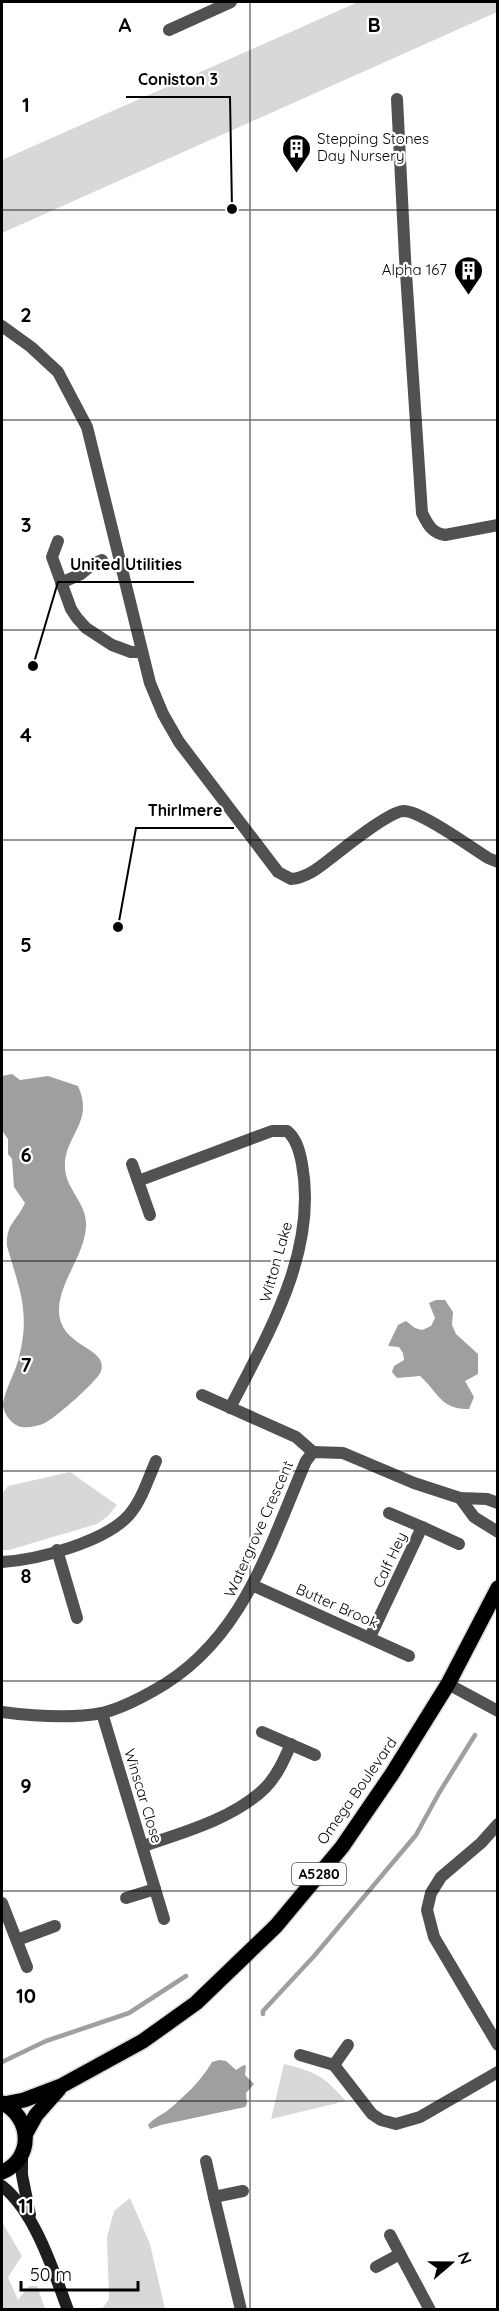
<svg xmlns="http://www.w3.org/2000/svg" width="499" height="2311" font-family="Quicksand,sans-serif">
<rect width="100%" height="100%" fill="#fff"/>
<g fill="#d8d8d8">
<path d="M 358,2 L 497,2 L 497,12 L 2,233 L 2,160 Z"/>
<path d="M 70,1472 L 117,1505 L 108,1516 L 97,1524 L 9,1550 L 2,1550 L 2,1494 L 8,1486 Z"/>
<path d="M 284,2064 C 318,2073 322,2075 346,2101 L 271,2119 Z"/>
<path d="M 130,2198 L 150,2244 L 165,2309 L 102,2309 L 109,2299 L 107,2237 L 114,2211 Z"/>
<path d="M 2,2222 L 22,2256 L 8,2277 L 18,2300 L 29,2286 L 37,2286 L 45,2309 L 2,2309 Z"/>
</g>
<g fill="#9f9f9f">
<path d="M 12,1074 L 20,1080 L 48,1076 L 78,1086 C 95,1123 63,1136 65,1168 C 66,1190 88,1204 86,1227 C 84,1256 61,1279 59,1308 C 57,1348 109,1346 101,1371 C 99,1380 54,1419 45,1423 C 38,1426 29,1428 22,1427 C 13,1426 3,1414 3,1404 C 5,1390 14,1375 18,1361 C 31,1313 20,1291 7,1246 C 6,1223 17,1221 25,1203 L 14,1187 L 12,1159 L 8,1154 L 8,1139 L 3,1132 L 2,1076 Z"/>
<path d="M 436,1300 L 445,1300 L 453,1312 L 452,1325 L 456,1334 L 478,1354 L 478,1374 L 465,1381 L 474,1397 L 469,1409 C 441,1410 438,1392 420,1376 L 397,1378 L 392,1372 L 394,1366 L 404,1360 L 403,1353 L 399,1347 L 388,1346 L 398,1325 L 406,1321 L 415,1328 L 422,1330 L 431,1326 L 435,1318 L 429,1303 Z"/>
<path d="M 219,2060 L 226,2061 L 236,2070 L 244,2065 L 246,2066 L 245,2075 L 254,2084 L 246,2093 L 247,2104 L 245,2107 L 161,2125 L 150,2129 L 148,2125 C 153,2119 161,2115 167,2111 C 184,2097 201,2081 212,2062 Z"/>
</g>
<g fill="none" stroke-linecap="round" stroke-linejoin="round">
<g stroke="#9f9f9f" stroke-width="4.5">
<path d="M 263,2014 L 263,2011 L 315,1955 L 416,1835 L 439,1793 L 475,1735"/>
<path d="M 2,2062 L 46,2041 L 129,2013 L 186,1976"/>
</g>
<defs>
<g id="primary">
<path d="M 2,2103 C 32,2117 34,2159 2,2172"/>
<path d="M 4,2104 L 24,2100 L 61,2086 L 143,2041 L 196,2003 L 276,1926 L 342,1847 L 392,1774 L 448,1684 L 498,1588"/>
<path d="M 26,2133 L 36,2115 L 59,2089"/>
</g>
</defs>
<use href="#primary" stroke="#dbdbdb" stroke-width="18"/>
<g stroke="#515151" stroke-width="12">
<path d="M 169,30 L 231,2"/>
<path d="M 397,99 L 405,258 L 422,513 C 428,525 432,533 445,535 L 498,525"/>
<path d="M 2,326 L 31,347 L 58,372 L 87,427 L 150,683 L 163,714 L 179,742 L 278,872 L 291,879 C 308,878 322,865 335,855 C 348,845 390,811 404,811 C 421,811 472,848 488,858 L 498,862"/>
<path d="M 58,541 L 52,557 L 71,609 L 77,618 L 86,628 L 112,645 L 131,652 L 142,652"/>
<path d="M 61,583 L 81,574 L 93,564 L 102,560"/>
<path d="M 132,1164 L 150,1215"/>
<path d="M 138,1181 L 272,1131 L 287,1131 C 297,1139 300,1153 302,1164 C 318,1251 268,1334 230,1408"/>
<path d="M 202,1395 L 296,1437 L 313,1452"/>
<path d="M 460,1498 L 474,1517 L 498,1532"/>
<path d="M 389,1513 L 422,1527"/>
<path d="M 57,1550 L 77,1618"/>
<path d="M 2,1562 C 37,1560 105,1542 129,1515 C 142,1500 148,1479 156,1461"/>
<path d="M 252,1585 L 409,1656"/>
<path d="M 370,1637 L 422,1527 L 459,1544"/>
<path d="M 448,1684 L 498,1711"/>
<path d="M 2,1712 C 33,1716 71,1719 102,1713 C 119,1709 137,1700 153,1691 C 242,1643 268,1549 306,1461 L 313,1452 L 343,1453 L 414,1483 L 460,1498 L 487,1499 L 498,1503"/>
<path d="M 102,1713 L 164,1919"/>
<path d="M 262,1732 L 315,1755"/>
<path d="M 498,1824 L 481,1843 L 441,1877 L 431,1893 L 427,1910 L 434,1937 L 498,2045"/>
<path d="M 143,1846 C 182,1833 235,1818 265,1788 C 277,1776 284,1760 291,1744"/>
<path d="M 126,1898 L 155,1889"/>
<path d="M 2,1903 L 27,1967"/>
<path d="M 17,1940 L 55,1926"/>
<path d="M 300,2055 L 334,2065 L 348,2045"/>
<path d="M 334,2065 L 372,2114 L 381,2120 L 396,2124 L 420,2117 L 498,2072"/>
<path d="M 206,2161 L 214,2197 L 243,2191"/>
<path d="M 214,2197 L 241,2310"/>
<path d="M 400,2254 L 430,2310"/>
<path d="M 376,2267 L 400,2254 L 390,2235"/>
</g>
<g stroke="#1e1e1e" stroke-width="12">
<path d="M 22,2155 L 22,2175 L 30,2215"/>
<path d="M 2,2186 C 35,2212 53,2270 68,2310"/>
</g>
<use href="#primary" stroke="#000" stroke-width="15"/>
</g>
<path fill="none" stroke="#000" stroke-width="1.5" stroke-opacity="0.55" d="M 250,2 L 250,2310M 2,210 L 498,210M 2,420 L 498,420M 2,630 L 498,630M 2,840 L 498,840M 2,1050 L 498,1050M 2,1261 L 498,1261M 2,1471 L 498,1471M 2,1681 L 498,1681M 2,1891 L 498,1891M 2,2101 L 498,2101"/>
<defs>
<symbol id="building-pin" viewBox="-11 -11 22 30"><path d="M0 17L-7.5 6A9.5 9.5 0 1 1 7.5 6Z" fill="#000" stroke="#fff"/><path d="M-4-6H4V6H1V3H-1V6H-4ZM-2.5-4.3h1.7v1.8h-1.7ZM.8-4.3h1.7v1.8H.8ZM-2.5-1h1.7V.8h-1.7ZM.8-1h1.7V.8H.8Z" fill="#fff"/></symbol>
</defs>
<g fill-rule="evenodd">
<use href="#building-pin" x="280" y="132" width="33" height="45"/>
<use href="#building-pin" x="452" y="254" width="33" height="45"/>
</g>
<g text-anchor="middle" stroke-width="4.5" stroke-linejoin="round" paint-order="stroke">
<rect fill="#fff" stroke="#4c4c4c" stroke-width="1.5" x="292" y="1863" width="54" height="22" rx="4.5"/>
<g font-size="14" font-weight="bold" fill="#000">
<text x="319" y="1879">A5280</text>
</g>
<g font-size="15" fill="#000" stroke="#fff" text-anchor="start">
<text x="317" y="144">Stepping Stones<tspan x="317" dy="17">Day Nursery</tspan></text>
<text x="447" y="275" text-anchor="end">Alpha 167</text>
</g>
<g font-size="15" fill="#000" stroke="#fff">
<text transform="translate(276 1262) rotate(-74)" y="5">Witton Lake</text>
<text transform="translate(259 1529) rotate(-66)" y="5">Watergrove Crescent</text>
<text transform="translate(390 1560) rotate(-65)" y="5">Calf Hey</text>
<text transform="translate(337 1606) rotate(24)" y="5">Butter Brook</text>
<text transform="translate(357 1791) rotate(-55)" y="5">Omega Boulevard</text>
<text transform="translate(143 1796) rotate(73)" y="5">Winscar Close</text>
</g>
</g>
<g font-size="20" text-anchor="middle" font-weight="bold" fill="#000" stroke="#fff" stroke-width="4.5" stroke-linejoin="round" paint-order="stroke">
<text x="125" y="32">A</text>
<text x="374" y="32">B</text>
<text x="26" y="112">1</text>
<text x="26" y="322">2</text>
<text x="26" y="532">3</text>
<text x="26" y="742">4</text>
<text x="26" y="952">5</text>
<text x="26" y="1162">6</text>
<text x="26" y="1372">7</text>
<text x="26" y="1583">8</text>
<text x="26" y="1793">9</text>
<text x="26" y="2003">10</text>
<text x="26" y="2213">11</text>
</g>
<path fill="none" stroke="#000" stroke-width="2" d="M232 209L230 97H126M33 666L58 582H194M118 927L136 828H234"/>
<g fill="#000" stroke="#fff" stroke-width="2">
<circle cx="232" cy="209" r="6"/>
<circle cx="33" cy="666" r="6"/>
<circle cx="118" cy="927" r="6"/>
</g>
<g font-size="16" text-anchor="middle" font-weight="bold" fill="#000" stroke="#fff" stroke-width="4.5" stroke-linejoin="round" paint-order="stroke">
<text x="178" y="85">Coniston 3</text>
<text x="126" y="570">United Utilities</text>
<text x="185" y="816">Thirlmere</text>
</g>
<rect width="499" height="2311" fill="none" stroke="#000000" stroke-width="6"/>
<g transform="translate(451 2263) rotate(70)" stroke="#ffffff" stroke-width="4.5" paint-order="stroke">
<path d="M0-4.5L10 22L0 15L-10 22Z" fill="#000000"/>
<text y="-9" font-size="16" font-weight="bold" text-anchor="middle" fill="#000000">N</text>
</g>
<path d="M21 2281v9h117v-9" fill="none" stroke="#000000" stroke-width="3"/>
<text x="30" y="2281" font-size="18" fill="#000000" stroke="#ffffff" stroke-width="4.5" paint-order="stroke">50 m</text>
</svg>
